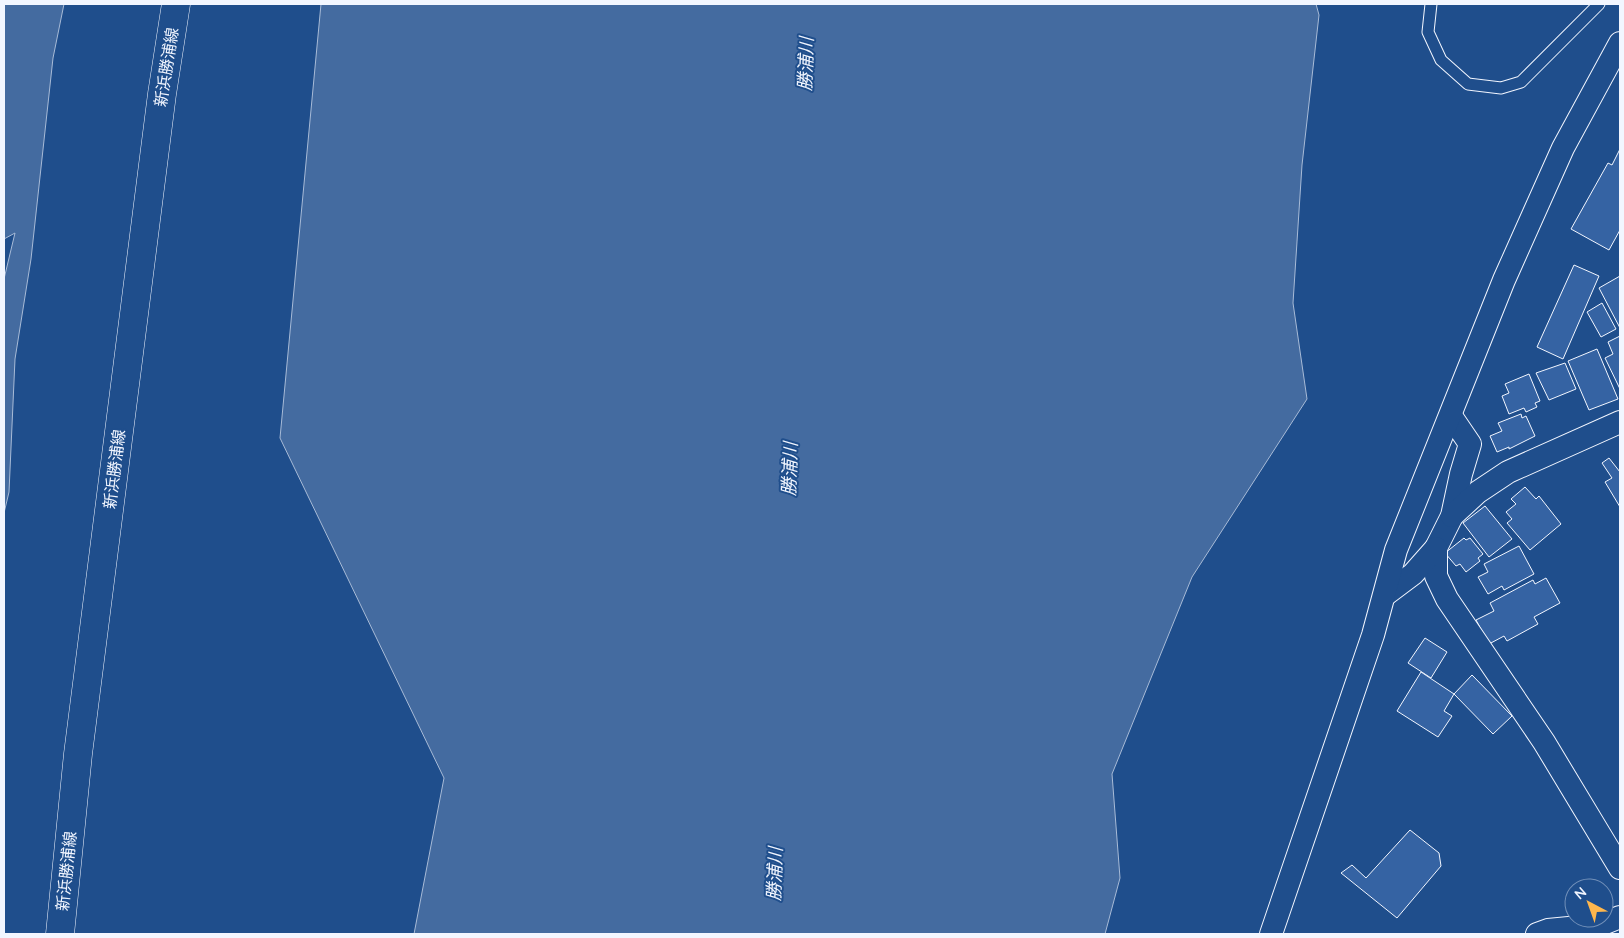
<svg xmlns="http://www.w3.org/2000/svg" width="1624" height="938" font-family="Quicksand,'Noto Sans JP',sans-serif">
<rect width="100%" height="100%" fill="#1f4e8c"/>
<g fill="#446ba0" stroke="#a8bbd7">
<path d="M 4,4 L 64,4 L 53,58 L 31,259 L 15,359 L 9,492 L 4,513 L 4,279 L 15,233 L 4,239 Z"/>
<path d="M 321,4 L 1316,4 L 1319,15 L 1302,165 L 1293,303 L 1307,399 L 1192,577 L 1112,774 L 1120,878 L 1105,934 L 414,934 L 444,778 L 280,438 Z"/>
</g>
<g fill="#3563a3" stroke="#f2f6ff">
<path d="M 1620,149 L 1620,230 L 1609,250 L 1571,229 L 1608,163 L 1612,165 Z"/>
<path d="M 1574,265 L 1599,276 L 1563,359 L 1537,347 Z"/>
<path d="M 1620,276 L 1620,328 L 1599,288 Z"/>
<path d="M 1602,303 L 1616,329 L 1601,337 L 1587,312 Z"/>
<path d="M 1620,336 L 1620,389 L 1605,358 L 1613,354 L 1608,342 Z"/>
<path d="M 1597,349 L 1618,399 L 1589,410 L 1568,361 Z"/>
<path d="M 1565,363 L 1576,389 L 1549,400 L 1536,373 Z"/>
<path d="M 1529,374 L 1540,401 L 1535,403 L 1537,407 L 1526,412 L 1524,408 L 1509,414 L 1502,396 L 1509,393 L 1505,384 Z"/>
<path d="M 1521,414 L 1522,418 L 1526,416 L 1535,436 L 1509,449 L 1509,447 L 1497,452 L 1490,436 L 1502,431 L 1498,423 Z"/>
<path d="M 1609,458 L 1620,472 L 1620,507 L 1605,482 L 1612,478 L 1602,463 Z"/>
<path d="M 1525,487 L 1536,499 L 1539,496 L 1561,524 L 1530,550 L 1507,523 L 1512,519 L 1506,512 L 1516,504 L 1511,499 Z"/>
<path d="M 1485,506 L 1512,539 L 1489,557 L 1463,523 Z"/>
<path d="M 1464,538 L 1466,540 L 1470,538 L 1483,554 L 1478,558 L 1480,561 L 1466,572 L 1460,564 L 1456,566 L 1445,553 Z"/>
<path d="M 1519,546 L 1534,574 L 1504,590 L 1502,586 L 1488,594 L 1478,577 L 1488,572 L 1484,564 Z"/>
<path d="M 1546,578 L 1560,603 L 1534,617 L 1538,624 L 1507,641 L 1504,636 L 1489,644 L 1476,620 L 1494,611 L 1490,603 L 1533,580 L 1535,584 Z"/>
<path d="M 1425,638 L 1447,652 L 1431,678 L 1408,663 Z"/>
<path d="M 1421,672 L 1454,694 L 1444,711 L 1452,716 L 1438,737 L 1397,711 Z"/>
<path d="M 1472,675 L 1512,716 L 1493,734 L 1454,694 Z"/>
<path d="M 1410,830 L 1439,853 L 1441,866 L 1397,918 L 1341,873 L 1352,865 L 1366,878 Z"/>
</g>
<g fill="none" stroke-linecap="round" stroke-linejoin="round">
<defs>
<path id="lane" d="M 1431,4 L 1428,32 L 1441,60 L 1468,84 L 1501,88 L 1521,82 L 1599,4"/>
<g id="street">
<path d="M 1451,416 L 1470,444 L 1461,474 L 1452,516 L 1436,548 L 1436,576 L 1447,599 L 1544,742 L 1620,868"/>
<path d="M 1452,516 L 1478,492 L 1508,472 L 1620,422"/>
<path d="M 1385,595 L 1413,574 L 1436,548"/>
<path d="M 1271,934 L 1373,635 L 1396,550 L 1504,280 L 1563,148 L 1620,43"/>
<path d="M 1537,934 L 1548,930 L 1600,925 L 1620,917"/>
</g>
<path id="secondary" d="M 60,934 L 78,754 L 162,94 L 176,4"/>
</defs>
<use href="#lane" stroke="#f2f6ff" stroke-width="13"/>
<use href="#street" stroke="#f2f6ff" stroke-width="24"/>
<use href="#secondary" stroke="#f2f6ff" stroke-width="29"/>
<use href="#lane" stroke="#1f4e8c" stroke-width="11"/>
<use href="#street" stroke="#1f4e8c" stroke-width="22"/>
<use href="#secondary" stroke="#1f4e8c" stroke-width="28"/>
</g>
<g text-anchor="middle" stroke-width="4" stroke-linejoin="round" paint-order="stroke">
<g font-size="16" fill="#f2f6ff" stroke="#1f4e8c">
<text transform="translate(166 67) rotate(-81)" y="6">新浜勝浦線</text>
<text transform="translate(114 469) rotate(-83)" y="6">新浜勝浦線</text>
<text transform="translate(66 871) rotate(-84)" y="6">新浜勝浦線</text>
</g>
<g font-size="18" font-style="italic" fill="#f2f6ff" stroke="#1f4e8c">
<text transform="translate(806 64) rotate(-88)" y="6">勝浦川</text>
<text transform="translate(790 469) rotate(-88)" y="6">勝浦川</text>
<text transform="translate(775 874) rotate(-88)" y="6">勝浦川</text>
</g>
</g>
<rect width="1624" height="938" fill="none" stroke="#f2f6ff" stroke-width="10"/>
<g transform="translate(1589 903) rotate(319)"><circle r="24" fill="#1f4e8c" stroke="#7391ba"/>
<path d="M0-4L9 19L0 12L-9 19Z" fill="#ffb74d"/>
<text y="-8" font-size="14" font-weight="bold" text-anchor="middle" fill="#f2f6ff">N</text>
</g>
</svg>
